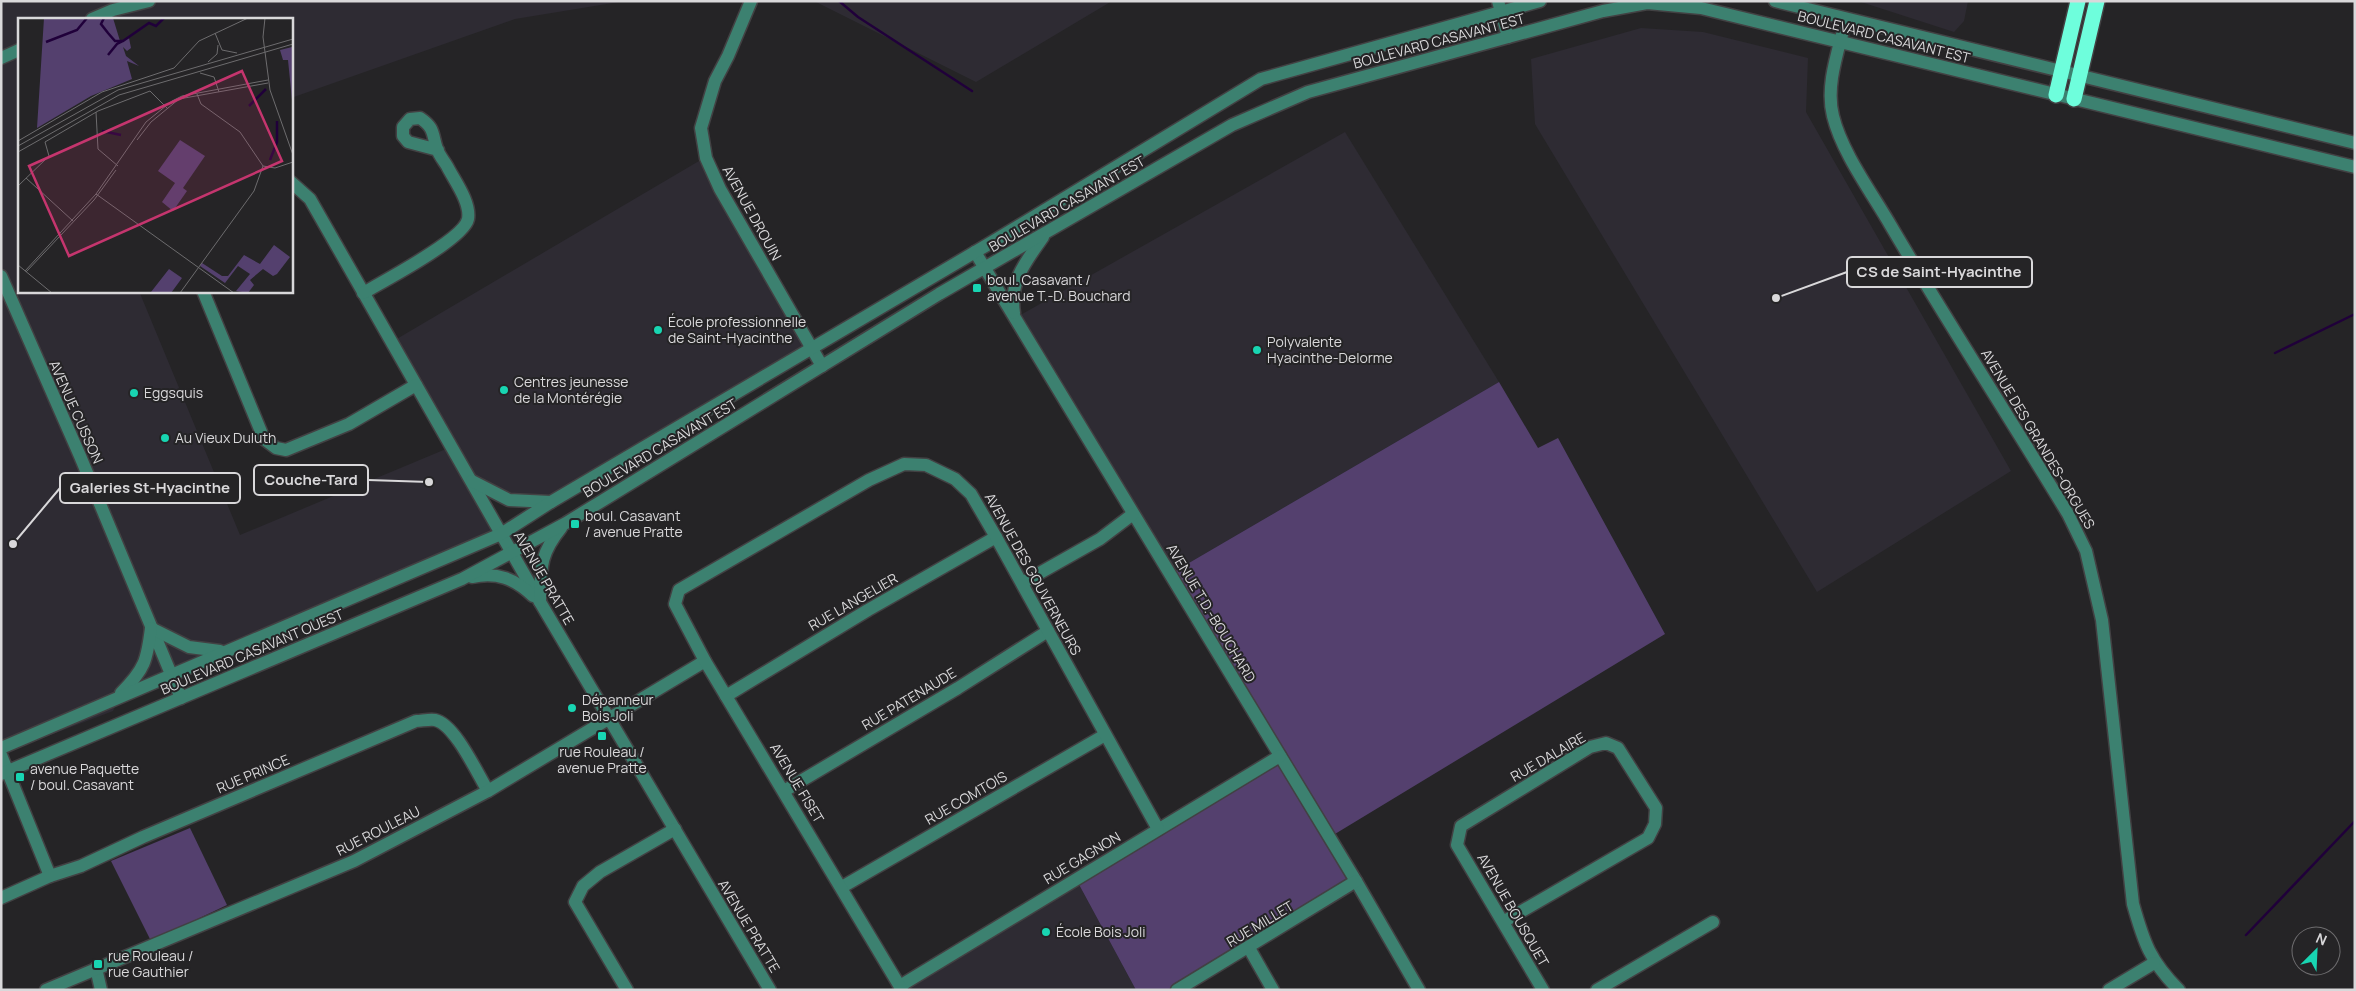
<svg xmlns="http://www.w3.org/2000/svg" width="2356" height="991" font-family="Manrope,sans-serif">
<rect width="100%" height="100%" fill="#252426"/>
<g fill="#2e2b33">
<path d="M 1,1 L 625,1 L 515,19 L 291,98 L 291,19 L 19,19 L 19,291 L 139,291 L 240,535 L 446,449 L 493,532 L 125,687 L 113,711 L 1,754 Z"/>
<path d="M 814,1 L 1112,1 L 976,82 Z"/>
<path d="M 1858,1 L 1968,1 L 1964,21 L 1954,32 Z"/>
<path d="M 1641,28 L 1703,32 L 1808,58 L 1806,112 L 2011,471 L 1817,592 L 1535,124 L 1531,59 Z"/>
<path d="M 1345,132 L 1499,382 L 1170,574 L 1015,318 Z"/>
<path d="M 699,161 L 805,348 L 556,492 L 539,498 L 502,492 L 473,477 L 395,340 Z"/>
<path d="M 1076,879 L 1136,990 L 902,990 Z"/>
</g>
<g fill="#54406e">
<path d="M 1499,382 L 1538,448 L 1558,438 L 1665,634 L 1330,837 L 1356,881 L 1176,990 L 1136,990 L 1076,879 L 1280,756 L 1170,574 Z"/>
<path d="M 190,828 L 227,905 L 151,941 L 111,861 Z"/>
</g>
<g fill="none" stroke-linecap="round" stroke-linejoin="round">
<g stroke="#20003a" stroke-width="2.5">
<path d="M 839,1 L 858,17 L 972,91"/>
<path d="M 2275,353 L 2355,314"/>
<path d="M 2246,935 L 2355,821"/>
</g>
<defs>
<g id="minor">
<path d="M 751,1 L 728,56 L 715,81 L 701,128 L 706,158 L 720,189 L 822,366"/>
<path d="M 1498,1 L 1508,37"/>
<path d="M 1775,1 L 2355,143"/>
<path d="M 92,19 L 113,10 L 149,1"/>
<path d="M 1846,19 C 1839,49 1825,85 1833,116 C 1842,153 1872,193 1891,226 C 1948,323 2010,418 2068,514 L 2086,551 L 2102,620 L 2133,904 C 2144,943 2150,961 2179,990"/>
<path d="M 1,58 L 19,50"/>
<path d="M 291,182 L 310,199 L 540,602 L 770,990"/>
<path d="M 975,252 L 1356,881 L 1419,990"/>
<path d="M 1,276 L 80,456 L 181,698"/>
<path d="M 203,291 L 264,439 L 276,448 L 286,450 L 349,424 L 416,385"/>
<path d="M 363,293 C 384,281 464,239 468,219 C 471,202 454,180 447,166 C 444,161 439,155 437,149 C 432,134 435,128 420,118 L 410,119 L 403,127 L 403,136 L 408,142 L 438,150"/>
<path d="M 1014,313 C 1009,282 1026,261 1043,237"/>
<path d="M 472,481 L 509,500 L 551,502"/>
<path d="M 472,577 C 497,572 514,578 533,596"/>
<path d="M 1022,583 L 1100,539 L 1133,514"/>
<path d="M 540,602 C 541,569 539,555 561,528"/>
<path d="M 151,628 L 189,647 L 220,651"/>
<path d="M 121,693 C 145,669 147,660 151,628"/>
<path d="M 726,696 L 868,610 L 996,537"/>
<path d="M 1,748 L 501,534 L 551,502 L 987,245 L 1261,79 L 1540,1"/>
<path d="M 1,755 L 50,876"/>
<path d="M 1,774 L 462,579 L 566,523 L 939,294 L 1232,125 L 1308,92 L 1603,11 L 1647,3 L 1701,8 L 2355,167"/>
<path d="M 784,791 L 958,688 L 1048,631"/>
<path d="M 842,887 L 1105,735"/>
<path d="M 1,898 L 50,876 L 81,866 L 143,837 L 416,721 C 421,721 430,719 435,720 C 455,724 478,775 488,791"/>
<path d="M 1503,922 L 1648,838 L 1655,824 L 1656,808 L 1618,748 L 1606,743 L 1590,747 L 1461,826 L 1457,845 L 1543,990"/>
<path d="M 1249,948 L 1273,990"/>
<path d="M 96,968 L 101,990"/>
<path d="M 900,986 L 1280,756"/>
<path d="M 46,990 L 354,861 L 488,791 L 705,661"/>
<path d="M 627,990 L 575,902 L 583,886 L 600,872 L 675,829"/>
<path d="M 902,990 L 705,661 L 675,604 L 679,590 L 869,480 L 904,464 L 926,465 L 955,479 L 971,494 L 996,537 L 1158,829"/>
<path d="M 1177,990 L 1356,881"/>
<path d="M 1597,990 L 1713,922"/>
<path d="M 2109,990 L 2154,963"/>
</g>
<g id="highway">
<path d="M 2056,95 L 2078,1"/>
<path d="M 2074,99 L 2097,1"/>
</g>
</defs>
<use href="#minor" stroke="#424143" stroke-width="15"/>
<use href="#highway" stroke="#424143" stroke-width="18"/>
<use href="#minor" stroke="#3c8170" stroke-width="12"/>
<use href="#highway" stroke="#6efedc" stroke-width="15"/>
</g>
<g fill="#18d5b2" stroke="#252426" stroke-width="2">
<rect x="972" y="283" width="10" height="10" rx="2.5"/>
<circle cx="658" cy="330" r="5"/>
<circle cx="1257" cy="350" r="5"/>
<circle cx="504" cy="390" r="5"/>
<circle cx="134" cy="393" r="5"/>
<circle cx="165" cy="438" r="5"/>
<rect x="570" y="519" width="10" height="10" rx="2.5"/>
<circle cx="572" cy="708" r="5"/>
<rect x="597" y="731" width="10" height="10" rx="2.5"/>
<rect x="15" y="772" width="10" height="10" rx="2.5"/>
<circle cx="1046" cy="932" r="5"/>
<rect x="93" y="959" width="10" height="10" rx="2.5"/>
</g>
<g text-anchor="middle" stroke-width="4" stroke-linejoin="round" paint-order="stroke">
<g font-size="14" fill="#d9d8da" stroke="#252426">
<text transform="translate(1884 37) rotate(14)" y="5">BOULEVARD CASAVANT EST</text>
<text transform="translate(1439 41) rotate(-15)" y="5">BOULEVARD CASAVANT EST</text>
<text transform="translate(1067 204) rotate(-30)" y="5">BOULEVARD CASAVANT EST</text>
<text transform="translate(752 213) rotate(61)" y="5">AVENUE DROUIN</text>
<text transform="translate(76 412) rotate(66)" y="5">AVENUE CUSSON</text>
<text transform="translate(2038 439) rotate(59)" y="5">AVENUE DES GRANDES-ORGUES</text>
<text transform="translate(660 448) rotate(-31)" y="5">BOULEVARD CASAVANT EST</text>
<text transform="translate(1033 574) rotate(61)" y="5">AVENUE DES GOUVERNEURS</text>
<text transform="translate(544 578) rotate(60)" y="5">AVENUE PRATTE</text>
<text transform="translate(853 602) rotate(-30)" y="5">RUE LANGELIER</text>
<text transform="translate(1211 613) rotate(59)" y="5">AVENUE T.D.-BOUCHARD</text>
<text transform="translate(252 652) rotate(-23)" y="5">BOULEVARD CASAVANT OUEST</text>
<text transform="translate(909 699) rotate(-31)" y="5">RUE PATENAUDE</text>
<text transform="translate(1548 757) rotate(-30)" y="5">RUE DALAIRE</text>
<text transform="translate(253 774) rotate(-23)" y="5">RUE PRINCE</text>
<text transform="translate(797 783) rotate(59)" y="5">AVENUE FISET</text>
<text transform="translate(966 798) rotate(-30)" y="5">RUE COMTOIS</text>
<text transform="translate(378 831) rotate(-27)" y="5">RUE ROULEAU</text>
<text transform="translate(1082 858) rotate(-31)" y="5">RUE GAGNON</text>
<text transform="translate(1513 910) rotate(60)" y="5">AVENUE BOUSQUET</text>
<text transform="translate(1260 924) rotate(-31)" y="5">RUE MILLET</text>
<text transform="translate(749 926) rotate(59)" y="5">AVENUE PRATTE</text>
</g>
<g font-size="14" fill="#d9d8da" stroke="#252426" text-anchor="start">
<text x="987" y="285">boul. Casavant /<tspan x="987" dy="16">avenue T.-D. Bouchard</tspan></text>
<text x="668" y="327">École professionnelle<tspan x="668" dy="16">de Saint-Hyacinthe</tspan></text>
<text x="1267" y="347">Polyvalente<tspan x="1267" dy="16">Hyacinthe-Delorme</tspan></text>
<text x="514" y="387">Centres jeunesse<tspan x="514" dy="16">de la Montérégie</tspan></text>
<text x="144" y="398">Eggsquis</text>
<text x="175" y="443">Au Vieux Duluth</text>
<text x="585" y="521">boul. Casavant<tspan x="585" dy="16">/ avenue Pratte</tspan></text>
<text x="582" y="705">Dépanneur<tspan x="582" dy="16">Bois Joli</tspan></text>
<text x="602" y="757" text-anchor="middle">rue Rouleau /<tspan x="602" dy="16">avenue Pratte</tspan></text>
<text x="30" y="774">avenue Paquette<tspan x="30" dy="16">/ boul. Casavant</tspan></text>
<text x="1056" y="937">École Bois Joli</text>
<text x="108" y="961">rue Rouleau /<tspan x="108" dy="16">rue Gauthier</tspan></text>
</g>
</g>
<g transform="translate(18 18)">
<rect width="275" height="275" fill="#252426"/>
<path d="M 26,0 L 95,0 L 102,23 L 111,20 L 113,30 L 109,33 L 105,29 L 108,38 L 121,48 L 109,43 L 114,61 L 73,78 L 19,110 ZM 274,29 L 275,35 L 275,92 L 270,42 L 265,42 L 262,32 ZM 162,122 L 187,138 L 165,170 L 169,173 L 155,193 L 144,184 L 157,165 L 140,153 ZM 256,227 L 272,239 L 259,256 L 255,258 L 245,251 L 232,262 L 236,267 L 230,275 L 218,273 L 232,256 L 220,248 L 207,265 L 182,248 L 184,245 L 204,258 L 210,258 L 226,237 L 242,246 ZM 151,251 L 164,260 L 153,275 L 133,274 Z" fill="#54406e"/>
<path fill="none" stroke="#20003a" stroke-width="2.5" d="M 86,0 L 83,6 L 90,15 L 97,23 L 105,23 L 131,5 L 138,8 L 146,0M 28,24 L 59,12 L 69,0M 90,37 L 99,26 L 105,23M 231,88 L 248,71M 84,113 L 103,117M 252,142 L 259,124 L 259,103"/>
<path fill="none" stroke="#6d6c6e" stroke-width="1" d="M 247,0 L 245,19 L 252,72 L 275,137M 197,15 L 204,32 L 219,35M 190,44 L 199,36 L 200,27M 182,55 L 196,59 L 201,74M 179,76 L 183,86 L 222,114 L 245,148 L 257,150 L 275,144M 78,94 L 80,131 L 100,148M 119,122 L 133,104 L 161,81 L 250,65M 0,123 L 84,74 L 156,50 L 181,23 L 230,0M 0,128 L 100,72 L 275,21M 0,134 L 101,77 L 275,26M 8,160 L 55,203M 0,168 L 31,138 L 27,124 L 80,93 L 132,73 L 149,90M 78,176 L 216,275M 0,247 L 34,275M 7,253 L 78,176 L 128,104 L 154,83 L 164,78 L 250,62M 8,254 L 76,182 L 98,152M 162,275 L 236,173 L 245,148"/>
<path fill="#c5356e" fill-opacity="0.15" stroke="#c5356e" stroke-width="2.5" d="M 224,53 L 264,143 L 51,238 L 11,148 Z"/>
<rect width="275" height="275" fill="none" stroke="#d9d8da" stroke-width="2.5"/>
</g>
<path fill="none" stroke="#d9d8da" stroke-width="2" d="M1776 298L1847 272M429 482L368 480M13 544L60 488"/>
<g fill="#d9d8da" stroke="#252426" stroke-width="2">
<circle cx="1776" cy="298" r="5"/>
<circle cx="429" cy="482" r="5"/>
<circle cx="13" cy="544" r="5"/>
</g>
<g fill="#252426" stroke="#d9d8da" stroke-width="2">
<rect x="1847" y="257" width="185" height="30" rx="5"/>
<rect x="254" y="465" width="114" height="30" rx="5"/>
<rect x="60" y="473" width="180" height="30" rx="5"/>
</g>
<g font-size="15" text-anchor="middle" font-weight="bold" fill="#d9d8da">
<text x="1939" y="277">CS de Saint-Hyacinthe</text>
<text x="311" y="485">Couche-Tard</text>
<text x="150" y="493">Galeries St-Hyacinthe</text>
</g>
<rect width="2356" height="991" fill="none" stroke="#d9d8da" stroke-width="5"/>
<g transform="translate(2316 951) rotate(24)"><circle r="24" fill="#252426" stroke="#6d6c6e"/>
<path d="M0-4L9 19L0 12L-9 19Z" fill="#18d5b2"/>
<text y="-8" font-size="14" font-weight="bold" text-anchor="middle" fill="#d9d8da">N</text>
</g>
</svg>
